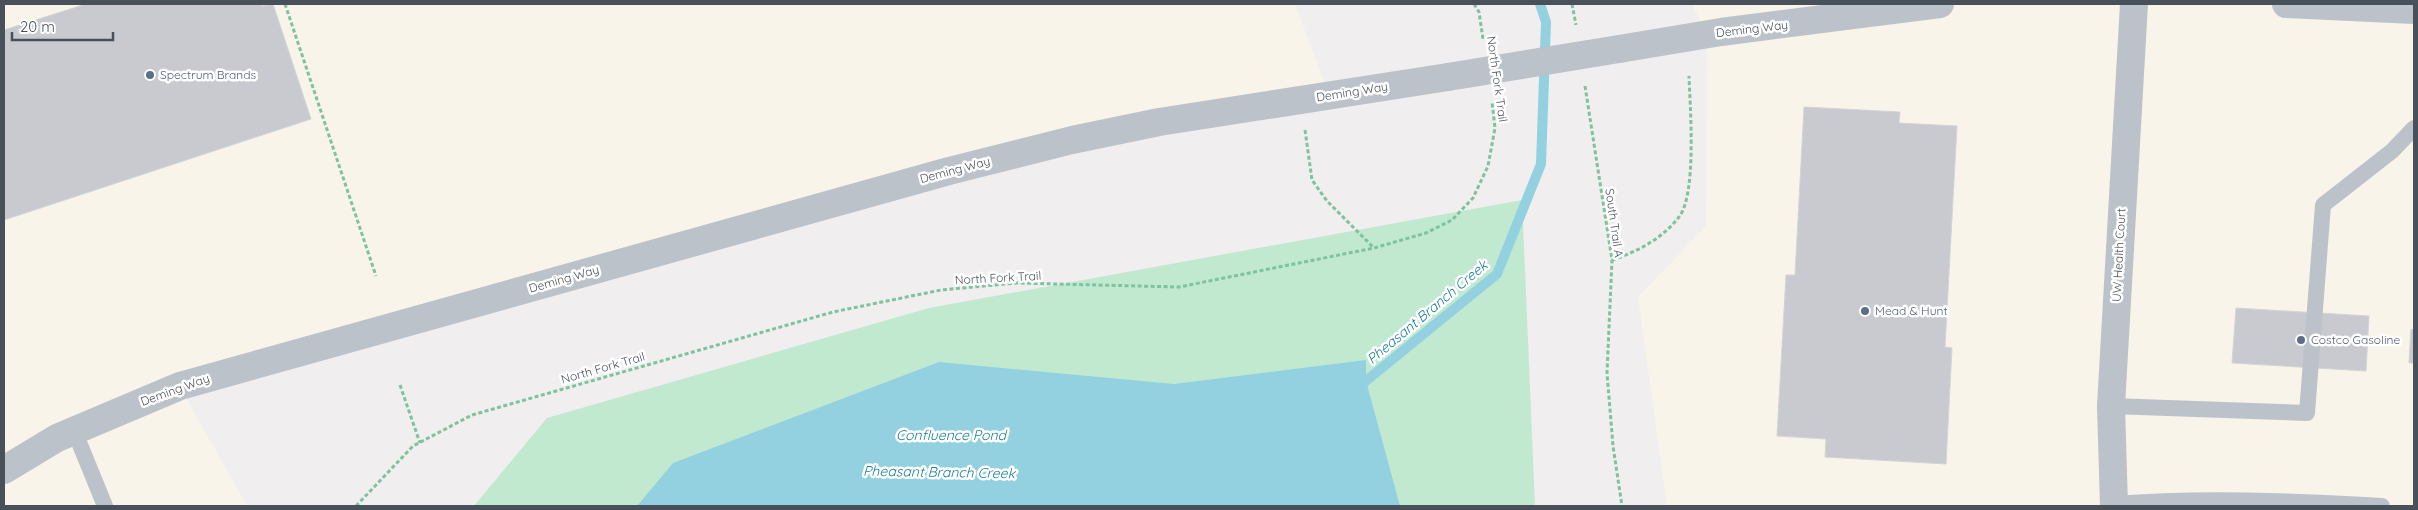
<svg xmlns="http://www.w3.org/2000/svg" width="2418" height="510" font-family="Quicksand,sans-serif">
<rect width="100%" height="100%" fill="#f0eeee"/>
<g fill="#f9f4e9">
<path d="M 4,4 L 1295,4 L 1329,95 L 1159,122 L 180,387 L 247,506 L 4,506 Z"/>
<path d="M 1692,4 L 2414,4 L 2414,506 L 1667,506 L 1638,297 L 1706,226 L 1707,35 Z"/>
</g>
<path fill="#c1e9d0" d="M 1522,200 L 1535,506 L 474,506 L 547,418 L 929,308 Z"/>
<path fill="#93d1e1" d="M 1366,360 L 1366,381 L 1400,506 L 637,506 L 673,463 L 939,362 L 1174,384 Z"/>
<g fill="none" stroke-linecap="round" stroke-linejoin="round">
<path stroke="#93d1e1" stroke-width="10" d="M 1356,389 L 1497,274 L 1541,164 L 1546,22 L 1540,4"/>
</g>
<g fill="#c9cad0" stroke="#d2d4d9">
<path d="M 86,4 L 261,4 L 262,6 L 273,4 L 311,119 L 4,220 L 4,30 Z"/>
<path d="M 1804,107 L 1900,112 L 1899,123 L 1957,126 L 1945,347 L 1952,348 L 1946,464 L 1825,457 L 1826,439 L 1777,436 L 1786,275 L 1795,275 Z"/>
<path d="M 2236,308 L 2369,316 L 2366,371 L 2232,363 Z"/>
<path d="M 2411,329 L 2414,330 L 2414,363 L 2409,363 Z"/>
</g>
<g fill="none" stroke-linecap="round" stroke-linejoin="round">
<g stroke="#7dc3a0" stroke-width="3" stroke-dasharray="4 2.5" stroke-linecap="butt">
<path d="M 285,4 L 376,276"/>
<path d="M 1474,4 L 1479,12 L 1483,39"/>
<path d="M 1572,4 L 1576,25"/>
<path d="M 1585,86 L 1612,260 L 1607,373 L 1613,446 L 1622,506"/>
<path d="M 1305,130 L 1312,180 L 1327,201 L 1374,248"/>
<path d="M 1612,260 C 1637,252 1663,238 1679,217 C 1697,194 1690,106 1689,76"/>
<path d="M 400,385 L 420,443"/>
<path d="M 356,506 L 413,446 L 472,415 L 833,312 L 941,290 L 1016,283 L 1179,287 L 1374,248 L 1426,233 L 1452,220 L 1473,198 L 1488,166 L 1495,128 L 1492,102"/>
</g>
<g stroke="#bbc2c9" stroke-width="16">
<path d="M 2111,406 L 2307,413 L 2323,205 L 2392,151 L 2414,128"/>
<path d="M 74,430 L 105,506"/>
<path d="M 2114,504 C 2203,497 2293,501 2382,506"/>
</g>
<path stroke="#bbc2c9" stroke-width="28" d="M 2114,506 L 2111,406 L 2134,4"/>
<g stroke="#bbc2c9" stroke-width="28">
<path d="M 2286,4 L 2414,10"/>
<path d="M 1619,49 L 1721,32 L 1940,4"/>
<path d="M 4,470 L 57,438 L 180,386 L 949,171 L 1072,140 L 1159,122 L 1448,77"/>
</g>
<path stroke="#bbc2c9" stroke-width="28" d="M 1448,77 L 1619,49"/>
</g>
<g fill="#5c6f8a" stroke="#fff" stroke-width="2">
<circle cx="150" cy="75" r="5"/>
<circle cx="1865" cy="311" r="5"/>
<circle cx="2301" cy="340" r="5"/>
</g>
<g text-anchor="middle" stroke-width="5" stroke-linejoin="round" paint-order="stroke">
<g font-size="12" fill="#485159" stroke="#fff">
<text transform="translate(1752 29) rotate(-7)" y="4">Deming Way</text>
<text transform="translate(1497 79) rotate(82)" y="4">North Fork Trail</text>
<text transform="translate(1352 92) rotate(-9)" y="4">Deming Way</text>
<text transform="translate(955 170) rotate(-15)" y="4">Deming Way</text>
<text transform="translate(1614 223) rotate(82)" y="4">South Trail A</text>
<text transform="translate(2119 255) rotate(-87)" y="4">UW Health Court</text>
<text transform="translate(998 278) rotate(-3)" y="4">North Fork Trail</text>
<text transform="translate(564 279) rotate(-16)" y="4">Deming Way</text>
<text transform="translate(603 368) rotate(-16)" y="4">North Fork Trail</text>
<text transform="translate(175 390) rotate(-20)" y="4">Deming Way</text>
</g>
<g font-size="12" fill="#4e5e75" stroke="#fff" text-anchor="start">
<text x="160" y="79">Spectrum Brands</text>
<text x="1875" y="315">Mead &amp; Hunt</text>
<text x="2311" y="344">Costco Gasoline</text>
</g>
<g font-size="14" font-style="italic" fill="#1d7e97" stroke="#fff">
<text transform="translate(1427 312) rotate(-40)" y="5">Pheasant Branch Creek</text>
<text x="951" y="440">Confluence Pond</text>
<text transform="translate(939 472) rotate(1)" y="5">Pheasant Branch Creek</text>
</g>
</g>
<rect width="2418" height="510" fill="none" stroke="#485159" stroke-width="10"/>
<path d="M12 32v8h101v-8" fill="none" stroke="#485159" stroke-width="2.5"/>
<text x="20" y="32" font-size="15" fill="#485159" stroke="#ffffff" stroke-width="4" paint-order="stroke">20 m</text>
</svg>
